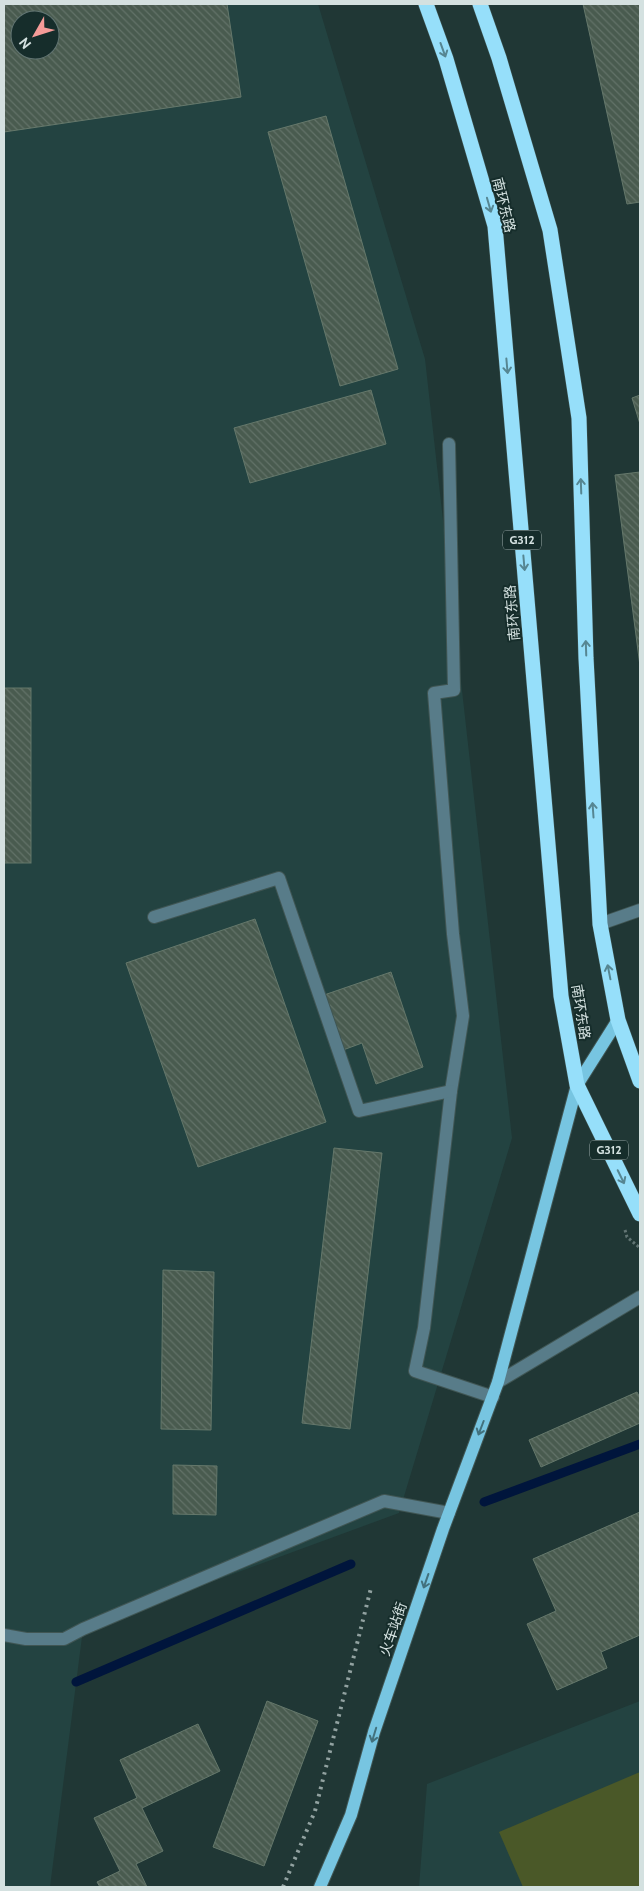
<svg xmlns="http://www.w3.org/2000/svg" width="644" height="1891" font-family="Cabin,'Noto Sans SC',sans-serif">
<defs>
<pattern id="building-back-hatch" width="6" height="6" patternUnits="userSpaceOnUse" patternTransform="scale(1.25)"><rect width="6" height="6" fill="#495b4f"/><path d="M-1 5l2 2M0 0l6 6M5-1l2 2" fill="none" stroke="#627268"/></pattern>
</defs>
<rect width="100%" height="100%" fill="#203735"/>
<g fill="#234341" fill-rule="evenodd">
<path d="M 4,4 L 318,4 L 425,359 L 512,1138 L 399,1513 L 83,1629 L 50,1887 L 4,1887 ZM 20,20 L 50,20 L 50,50 L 20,50 Z"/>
<path d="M 640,1701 L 640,1887 L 419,1887 L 427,1784 Z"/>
</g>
<path fill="#4a5828" d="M 640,1772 L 640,1887 L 523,1887 L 499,1832 Z"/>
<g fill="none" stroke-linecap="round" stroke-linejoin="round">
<g stroke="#00153c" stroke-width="9">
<path d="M 484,1502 L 640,1444"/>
<path d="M 76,1682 L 351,1564"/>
</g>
</g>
<g fill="url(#building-back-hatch)" stroke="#65786b" fill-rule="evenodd">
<path d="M 4,4 L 227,4 L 241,97 L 4,132 ZM 20,20 L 50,20 L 50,50 L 20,50 Z"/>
<path d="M 583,4 L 640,4 L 640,202 L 627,204 Z"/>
<path d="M 326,116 L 398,369 L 340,386 L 268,132 Z"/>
<path d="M 371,390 L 386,444 L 250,483 L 234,428 Z"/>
<path d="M 640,395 L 640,424 L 632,398 Z"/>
<path d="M 640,472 L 640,666 L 615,475 Z"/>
<rect x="4" y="688" width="27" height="175"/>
<path d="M 255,919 L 326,1122 L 198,1167 L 126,963 Z"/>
<path d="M 391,972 L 423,1067 L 376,1084 L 362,1043 L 343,1050 L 324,995 Z"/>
<path d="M 334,1148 L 382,1153 L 350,1429 L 302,1423 Z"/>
<path d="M 163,1270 L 214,1272 L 211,1430 L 161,1429 Z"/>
<path d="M 637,1392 L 640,1398 L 640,1423 L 541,1467 L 529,1440 Z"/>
<path d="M 173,1465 L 217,1466 L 216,1515 L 173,1514 Z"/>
<path d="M 640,1512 L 640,1635 L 601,1652 L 607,1668 L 557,1690 L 527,1624 L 556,1611 L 533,1559 Z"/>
<path d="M 267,1701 L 318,1721 L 264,1866 L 213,1847 Z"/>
<path d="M 198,1724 L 220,1771 L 142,1808 L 163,1851 L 136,1864 L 147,1887 L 100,1887 L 97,1882 L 120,1871 L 94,1818 L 137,1798 L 120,1760 Z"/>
</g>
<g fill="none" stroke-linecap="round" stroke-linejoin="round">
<defs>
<g id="minor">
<path d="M 449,444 L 454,690 L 434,693 L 453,934 L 463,1016 L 451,1091 L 424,1328 L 415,1371 L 493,1397"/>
<path d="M 154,917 L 279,878 L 359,1111 L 451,1091"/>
<path d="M 600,924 L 640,910"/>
<path d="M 498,1382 L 640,1297"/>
<path d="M 4,1635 L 26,1639 L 64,1639 L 83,1629 L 384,1501 L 449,1513"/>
</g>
<path id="major" d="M 320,1887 L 351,1815 L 374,1732 L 443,1529 L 498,1382 L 577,1085 L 618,1020"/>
<g id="highway">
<path d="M 426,4 L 446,59 L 495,226 L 561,996 L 577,1085 L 640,1214"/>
<path d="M 480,4 L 499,58 L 550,230 L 579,418 L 586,658 L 600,924 L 618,1020 L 640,1081"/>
</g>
</defs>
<use href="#minor" stroke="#405654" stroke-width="14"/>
<use href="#major" stroke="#405654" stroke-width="14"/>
<use href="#highway" stroke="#405654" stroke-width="16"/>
<path stroke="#627574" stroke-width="3" stroke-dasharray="2.5 2.5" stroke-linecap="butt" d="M 625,1230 L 627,1237 L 640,1248"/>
<use href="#minor" stroke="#587c89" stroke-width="12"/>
<use href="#major" stroke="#77c5e1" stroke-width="12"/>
<use href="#highway" stroke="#96dffa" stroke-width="15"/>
<path stroke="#92a2a1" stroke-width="4" stroke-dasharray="2.5 5" stroke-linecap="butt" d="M 283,1887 L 315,1811 L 371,1588"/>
</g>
<defs><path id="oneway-shaft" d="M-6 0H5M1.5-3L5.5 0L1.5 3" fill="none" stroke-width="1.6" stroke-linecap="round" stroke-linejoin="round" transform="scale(1.25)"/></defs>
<g stroke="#568692">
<use href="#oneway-shaft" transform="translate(443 50) rotate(70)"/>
<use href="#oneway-shaft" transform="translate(489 205) rotate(74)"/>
<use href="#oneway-shaft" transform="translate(507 366) rotate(85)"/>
<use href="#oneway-shaft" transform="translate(581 486) rotate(-92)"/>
<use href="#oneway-shaft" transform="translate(524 563) rotate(85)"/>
<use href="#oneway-shaft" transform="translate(586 648) rotate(-92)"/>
<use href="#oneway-shaft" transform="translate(593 810) rotate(-94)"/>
<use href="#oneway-shaft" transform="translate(609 972) rotate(-101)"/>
<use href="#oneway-shaft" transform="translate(621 1177) rotate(64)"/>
</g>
<g stroke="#42717d">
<use href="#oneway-shaft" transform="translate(481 1428) rotate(111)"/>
<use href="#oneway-shaft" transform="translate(426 1581) rotate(109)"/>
<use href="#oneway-shaft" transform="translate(374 1735) rotate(107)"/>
</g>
<g text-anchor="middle" stroke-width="4" stroke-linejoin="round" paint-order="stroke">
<g fill="#162d2b" stroke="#9babaa" stroke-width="1">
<rect x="503" y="530.5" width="38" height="19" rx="4"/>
<rect x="590" y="1140.5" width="38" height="19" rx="4"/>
</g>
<g font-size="12" font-weight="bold" fill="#d4e1e0">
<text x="522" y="544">G312</text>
<text x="609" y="1154">G312</text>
</g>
<g font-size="14" fill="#d4e1e0" stroke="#162d2b">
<text transform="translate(504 205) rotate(76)" y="5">南环东路</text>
<text transform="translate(512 613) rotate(-95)" y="5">南环东路</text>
<text transform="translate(581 1012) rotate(81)" y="5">南环东路</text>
<text transform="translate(393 1629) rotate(-71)" y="5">火车站街</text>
</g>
</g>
<rect width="644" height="1891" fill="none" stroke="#d4e1e0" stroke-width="10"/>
<g transform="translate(35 35) rotate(231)"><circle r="24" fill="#162d2b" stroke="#627573"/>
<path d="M0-4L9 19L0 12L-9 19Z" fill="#f59b98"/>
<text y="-8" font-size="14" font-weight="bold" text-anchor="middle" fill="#d4e1e0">N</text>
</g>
</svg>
